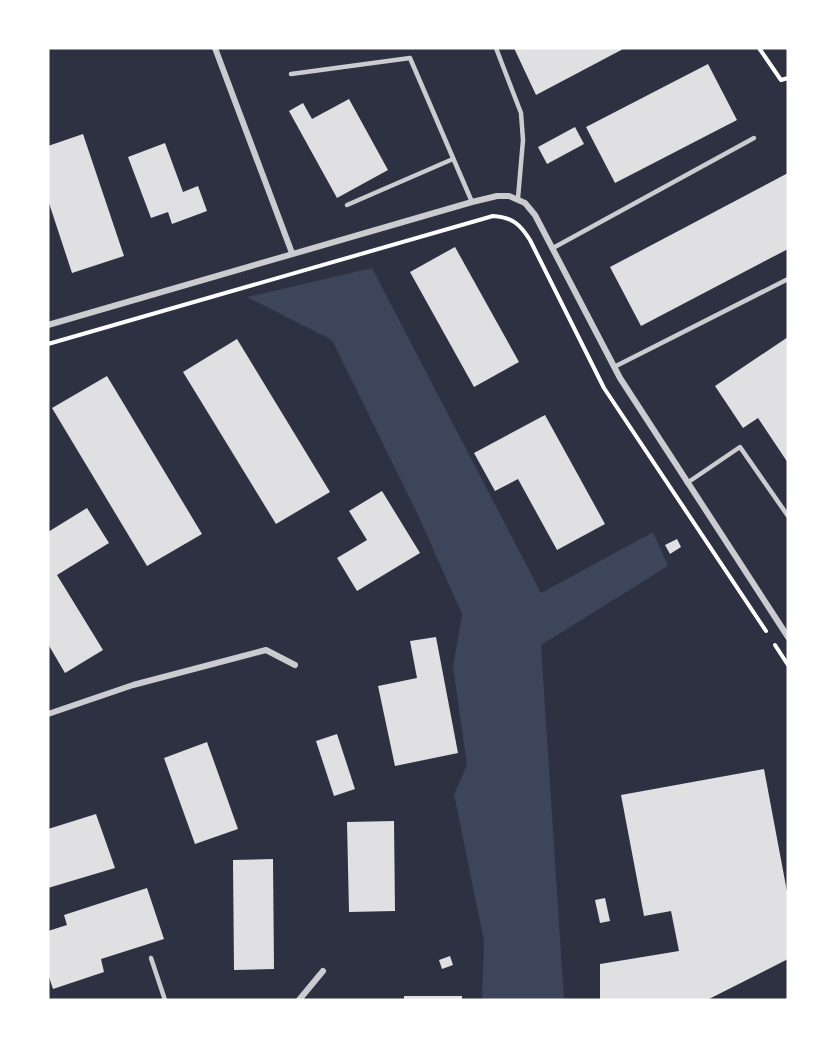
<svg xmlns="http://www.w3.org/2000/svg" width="836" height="1048" font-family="'Titillium Web',sans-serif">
<rect width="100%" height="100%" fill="#2d3142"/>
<path fill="#3c4559" d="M 372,268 L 541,593 L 653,532 L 668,566 L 541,645 L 564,1000 L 482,1000 L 484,941 L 454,794 L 467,765 L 453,667 L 462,614 L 418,515 L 332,340 L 247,297 Z"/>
<g fill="#e0e0e3">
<path d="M 514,48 L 625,48 L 536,95 Z"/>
<path d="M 708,64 L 737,120 L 615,183 L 586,127 Z"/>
<path d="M 349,99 L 388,170 L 337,198 L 289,111 L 303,103 L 312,119 Z"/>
<path d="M 575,127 L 584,144 L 547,164 L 538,147 Z"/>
<path d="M 83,134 L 124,256 L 72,273 L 48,200 L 48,146 Z"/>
<path d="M 165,143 L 183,192 L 198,186 L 207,211 L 172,224 L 168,212 L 151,218 L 128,157 Z"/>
<path d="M 788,173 L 788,249 L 641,326 L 610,267 Z"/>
<path d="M 455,247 L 519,362 L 474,387 L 410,272 Z"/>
<path d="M 788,337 L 788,463 L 758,418 L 743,428 L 715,386 Z"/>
<path d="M 237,339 L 330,492 L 276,524 L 183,372 Z"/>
<path d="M 107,376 L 202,534 L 147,566 L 52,408 Z"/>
<path d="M 545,415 L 605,524 L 557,550 L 518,479 L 495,491 L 474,453 Z"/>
<path d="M 382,491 L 420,553 L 357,591 L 337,558 L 367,540 L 349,511 Z"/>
<path d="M 87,508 L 109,543 L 57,575 L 103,650 L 65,673 L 48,644 L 48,532 Z"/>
<path d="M 677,539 L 681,547 L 670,554 L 665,545 Z"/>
<path d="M 436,637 L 458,753 L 395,766 L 378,686 L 417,678 L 410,641 Z"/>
<path d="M 337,734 L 355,789 L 334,796 L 316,741 Z"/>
<path d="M 207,742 L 238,829 L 195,844 L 164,758 Z"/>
<path d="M 764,769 L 788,897 L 788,959 L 707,1000 L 600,1000 L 600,964 L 679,951 L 671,911 L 644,916 L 621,795 Z"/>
<path d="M 96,814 L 115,868 L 48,888 L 48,829 Z"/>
<path d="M 394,821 L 395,911 L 349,912 L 347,822 Z"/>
<path d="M 273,859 L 274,969 L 234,970 L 233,860 Z"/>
<path d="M 147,888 L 164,939 L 101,959 L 104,972 L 53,989 L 48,974 L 48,931 L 67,925 L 64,915 Z"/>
<path d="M 605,898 L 610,921 L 600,923 L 595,900 Z"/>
<path d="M 450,956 L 453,965 L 442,969 L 439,960 Z"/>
<rect x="404" y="996" width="58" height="4"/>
</g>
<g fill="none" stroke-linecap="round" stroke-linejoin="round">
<g stroke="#fff" stroke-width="4">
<path d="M 759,48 L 781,80 L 788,78"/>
<path d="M 48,344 L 493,216 C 512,217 520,224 530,240 L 604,388 L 766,631"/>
<path d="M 775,645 L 788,665"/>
</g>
<g stroke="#caccd0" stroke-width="4.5">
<path d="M 496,48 L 521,113 L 523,140 L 518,198"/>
<path d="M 291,74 L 410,58 L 472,202"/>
<path d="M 347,205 L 453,159"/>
<path d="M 553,248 L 754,138"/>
<path d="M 614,367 L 788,279"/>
<path d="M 687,483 L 740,447 L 788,516"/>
<path d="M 151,958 L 165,1000"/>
</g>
<g stroke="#caccd0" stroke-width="6">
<path d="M 215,48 L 292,253"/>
<path d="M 48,325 L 472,202 L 497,196 L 509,196 L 525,203 L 535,215 L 620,378 L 788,637"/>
<path d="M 48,714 L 133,685 L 266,650 L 295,665"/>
<path d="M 299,1000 L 323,971"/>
</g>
</g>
<rect width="836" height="1048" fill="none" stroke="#ffffff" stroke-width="99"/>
</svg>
